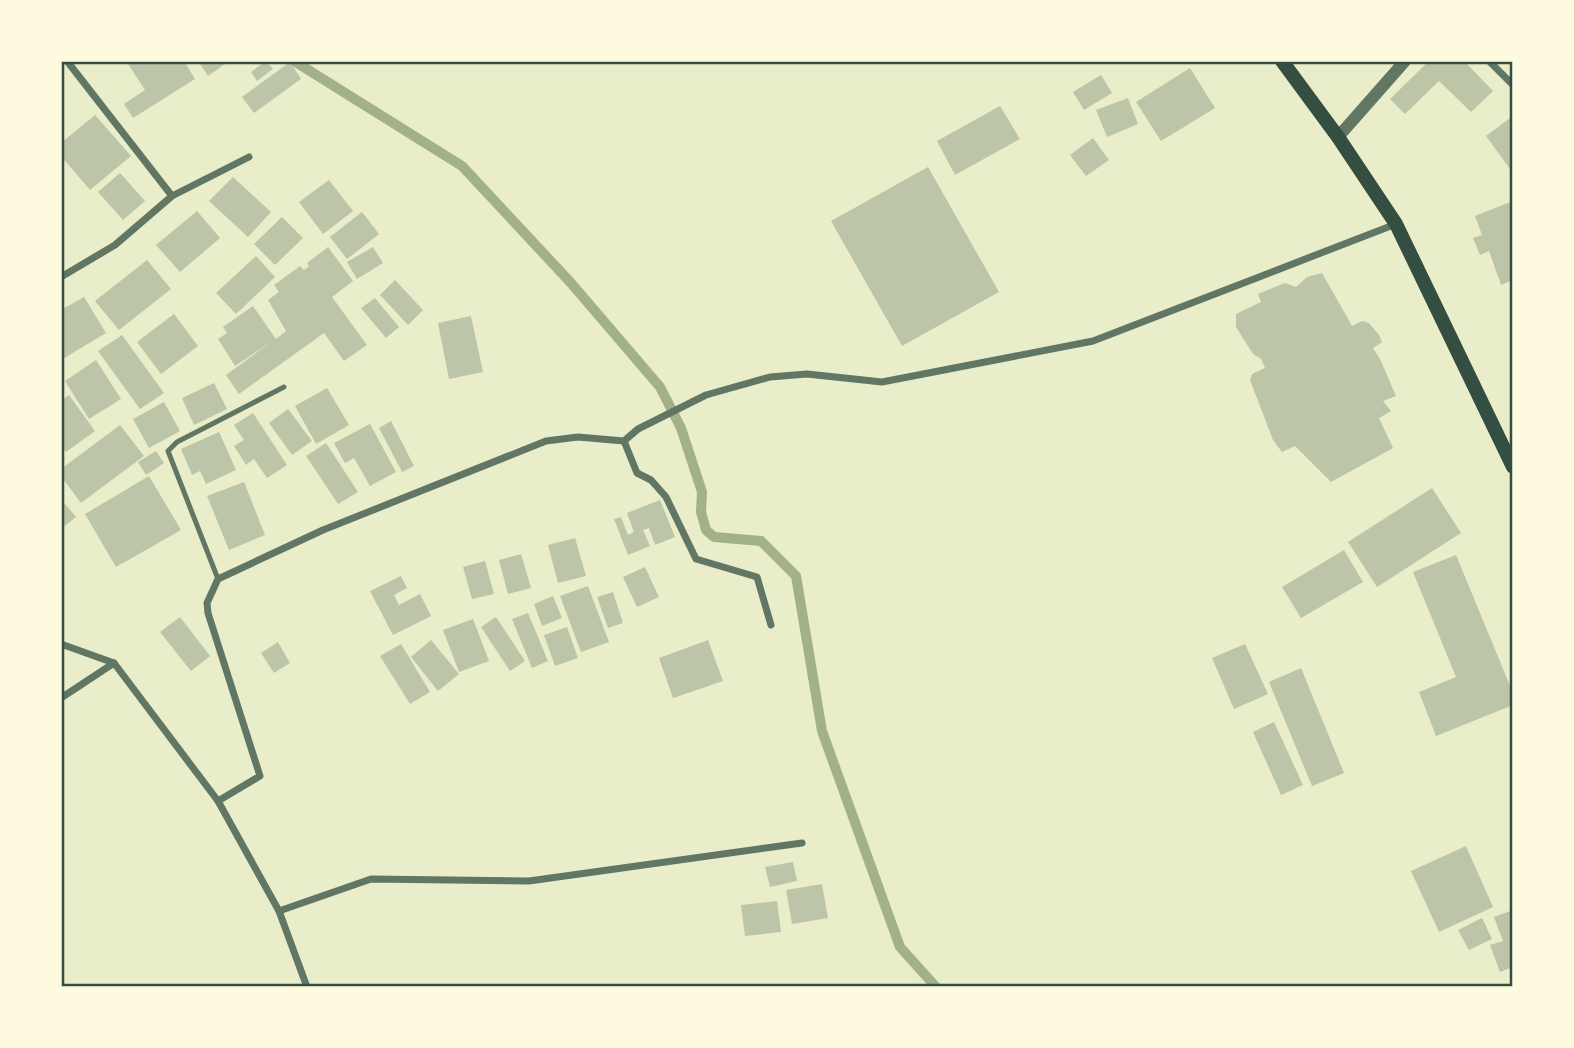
<svg xmlns="http://www.w3.org/2000/svg" width="1574" height="1048" font-family="'Sofia Sans Condensed',sans-serif">
<rect width="100%" height="100%" fill="#e9edc9"/>
<g fill="none" stroke-linecap="round" stroke-linejoin="round">
<path stroke="#a3b18a" stroke-width="10" d="M 294,61 L 462,166 L 571,283 L 660,387 L 681,428 L 702,492 L 701,512 L 706,530 L 714,537 L 761,541 L 796,576 L 822,731 L 900,947 L 936,987"/>
</g>
<g fill="#bcc5a7">
<path d="M 126,61 L 184,61 L 195,79 L 133,118 L 124,104 L 145,90 Z"/>
<path d="M 198,61 L 229,61 L 208,76 Z"/>
<path d="M 266,61 L 273,69 L 257,81 L 251,72 Z"/>
<path d="M 1429,61 L 1464,61 L 1493,91 L 1471,112 L 1439,81 L 1405,114 L 1390,99 Z"/>
<path d="M 290,62 L 301,79 L 254,113 L 242,97 Z"/>
<path d="M 1190,68 L 1215,108 L 1161,141 L 1136,102 Z"/>
<path d="M 1101,75 L 1112,93 L 1084,110 L 1073,92 Z"/>
<path d="M 1128,98 L 1138,124 L 1107,137 L 1096,110 Z"/>
<path d="M 1000,106 L 1020,139 L 955,175 L 937,141 Z"/>
<path d="M 95,115 L 131,156 L 90,190 L 61,156 L 61,143 Z"/>
<path d="M 1510,118 L 1513,122 L 1513,173 L 1486,136 Z"/>
<path d="M 1093,138 L 1109,160 L 1086,176 L 1070,155 Z"/>
<path d="M 928,167 L 999,292 L 902,346 L 831,221 Z"/>
<path d="M 120,173 L 145,201 L 123,220 L 98,192 Z"/>
<path d="M 233,177 L 271,212 L 248,237 L 209,201 Z"/>
<path d="M 329,180 L 353,211 L 323,234 L 299,202 Z"/>
<path d="M 1513,201 L 1513,280 L 1501,285 L 1489,251 L 1480,255 L 1473,238 L 1482,235 L 1475,216 Z"/>
<path d="M 197,211 L 220,238 L 180,272 L 156,245 Z"/>
<path d="M 362,212 L 379,234 L 347,259 L 330,237 Z"/>
<path d="M 282,217 L 303,238 L 275,265 L 254,244 Z"/>
<path d="M 328,247 L 353,281 L 332,297 L 367,345 L 344,361 L 324,333 L 239,394 L 226,375 L 271,342 L 235,366 L 218,339 L 227,333 L 223,327 L 253,306 L 276,339 L 286,331 L 268,300 L 279,292 L 274,285 L 300,266 L 304,270 L 309,266 L 307,263 Z"/>
<path d="M 373,247 L 383,263 L 357,279 L 347,262 Z"/>
<path d="M 256,256 L 275,277 L 236,314 L 216,293 Z"/>
<path d="M 147,260 L 171,289 L 119,330 L 95,301 Z"/>
<path d="M 1322,273 L 1352,326 L 1362,321 L 1369,323 L 1379,335 L 1382,342 L 1373,348 L 1380,359 L 1396,396 L 1383,401 L 1391,411 L 1379,418 L 1393,448 L 1331,482 L 1295,446 L 1282,452 L 1273,440 L 1250,380 L 1252,374 L 1265,368 L 1261,359 L 1253,354 L 1236,327 L 1236,314 L 1261,302 L 1258,294 L 1285,283 L 1296,287 L 1307,277 Z"/>
<path d="M 395,280 L 423,310 L 408,325 L 380,295 Z"/>
<path d="M 84,297 L 106,333 L 61,360 L 61,310 Z"/>
<path d="M 375,298 L 399,327 L 386,338 L 361,308 Z"/>
<path d="M 174,314 L 198,346 L 161,374 L 137,342 Z"/>
<path d="M 471,316 L 483,372 L 449,379 L 438,323 Z"/>
<path d="M 122,335 L 164,393 L 140,409 L 98,351 Z"/>
<path d="M 96,360 L 121,399 L 89,419 L 65,381 Z"/>
<path d="M 214,383 L 227,409 L 194,425 L 182,398 Z"/>
<path d="M 327,388 L 349,425 L 316,444 L 295,406 Z"/>
<path d="M 69,395 L 95,431 L 66,452 L 61,445 L 61,401 Z"/>
<path d="M 164,402 L 180,431 L 149,448 L 133,419 Z"/>
<path d="M 288,409 L 312,441 L 292,455 L 269,423 Z"/>
<path d="M 253,413 L 287,465 L 267,478 L 254,459 L 246,465 L 234,446 L 244,440 L 234,425 Z"/>
<path d="M 391,421 L 414,466 L 402,472 L 379,428 Z"/>
<path d="M 370,424 L 396,472 L 370,486 L 354,458 L 345,463 L 334,443 Z"/>
<path d="M 120,425 L 144,456 L 81,503 L 61,476 L 61,469 Z"/>
<path d="M 219,432 L 236,470 L 206,484 L 200,471 L 192,475 L 181,449 Z"/>
<path d="M 326,443 L 358,492 L 338,504 L 306,456 Z"/>
<path d="M 156,451 L 164,463 L 146,475 L 138,462 Z"/>
<path d="M 149,476 L 181,530 L 116,567 L 85,514 Z"/>
<path d="M 244,482 L 265,535 L 229,550 L 207,496 Z"/>
<path d="M 1432,488 L 1461,533 L 1377,587 L 1348,542 Z"/>
<path d="M 61,499 L 76,517 L 61,529 Z"/>
<path d="M 660,500 L 675,537 L 655,545 L 649,528 L 643,530 L 650,546 L 628,555 L 614,519 L 621,517 L 628,535 L 634,532 L 627,513 Z"/>
<path d="M 575,538 L 586,576 L 558,583 L 548,545 Z"/>
<path d="M 1344,550 L 1363,582 L 1301,618 L 1282,587 Z"/>
<path d="M 521,554 L 531,588 L 508,594 L 499,560 Z"/>
<path d="M 1456,555 L 1513,693 L 1513,705 L 1436,736 L 1419,692 L 1456,677 L 1413,572 Z"/>
<path d="M 485,561 L 494,594 L 472,599 L 463,567 Z"/>
<path d="M 645,567 L 659,597 L 637,607 L 623,577 Z"/>
<path d="M 401,576 L 407,588 L 394,595 L 399,605 L 420,594 L 431,616 L 393,635 L 370,591 Z"/>
<path d="M 588,586 L 609,642 L 581,652 L 560,596 Z"/>
<path d="M 613,592 L 623,623 L 608,628 L 597,597 Z"/>
<path d="M 553,596 L 562,618 L 542,626 L 534,604 Z"/>
<path d="M 528,613 L 548,661 L 532,668 L 512,619 Z"/>
<path d="M 180,617 L 210,656 L 191,671 L 160,632 Z"/>
<path d="M 496,617 L 525,661 L 510,671 L 481,627 Z"/>
<path d="M 473,619 L 489,661 L 459,672 L 443,630 Z"/>
<path d="M 567,627 L 578,658 L 555,666 L 544,635 Z"/>
<path d="M 431,640 L 459,674 L 438,691 L 411,657 Z"/>
<path d="M 708,640 L 723,681 L 673,698 L 659,658 Z"/>
<path d="M 278,642 L 290,663 L 274,673 L 261,653 Z"/>
<path d="M 401,644 L 430,692 L 410,704 L 380,656 Z"/>
<path d="M 1245,644 L 1268,694 L 1234,709 L 1212,658 Z"/>
<path d="M 1301,668 L 1344,773 L 1312,786 L 1269,682 Z"/>
<path d="M 1274,722 L 1303,785 L 1281,795 L 1253,732 Z"/>
<path d="M 1466,846 L 1493,907 L 1439,932 L 1411,871 Z"/>
<path d="M 793,862 L 797,881 L 770,887 L 765,867 Z"/>
<path d="M 822,884 L 828,918 L 792,924 L 786,890 Z"/>
<path d="M 777,901 L 781,932 L 745,936 L 741,905 Z"/>
<path d="M 1513,910 L 1513,967 L 1500,972 L 1490,945 L 1503,941 L 1494,917 Z"/>
<path d="M 1482,918 L 1492,939 L 1469,950 L 1458,930 Z"/>
</g>
<g fill="none" stroke-linecap="round" stroke-linejoin="round">
<path stroke="#617663" stroke-width="5" d="M 218,579 L 168,451 L 177,442 L 284,387"/>
<g stroke="#617663" stroke-width="7">
<path d="M 67,61 L 172,196"/>
<path d="M 1489,61 L 1513,85"/>
<path d="M 61,277 L 115,245 L 172,196 L 249,157"/>
<path d="M 624,441 L 637,473 L 651,480 L 666,497 L 696,559 L 757,577 L 771,625"/>
<path d="M 61,644 L 114,663 L 218,801 L 279,911 L 307,987"/>
<path d="M 61,698 L 114,663"/>
<path d="M 218,801 L 260,776 L 208,613 L 207,603 L 218,579 L 323,530 L 546,441 L 578,437 L 624,441 L 638,429 L 706,395 L 770,377 L 807,374 L 882,382 L 1093,341 L 1396,224"/>
<path d="M 279,911 L 371,879 L 529,881 L 802,843"/>
</g>
<path stroke="#617663" stroke-width="12" d="M 1338,137 L 1405,61"/>
<path stroke="#344e41" stroke-width="14" d="M 1282,61 L 1338,137 L 1396,224 L 1513,467"/>
</g>
<rect width="1574" height="1048" fill="none" stroke="#fefae0" stroke-width="126"/>
<rect x="63" y="63" width="1448" height="922" fill="none" stroke="#344e41" stroke-width="2.5"/>
</svg>
